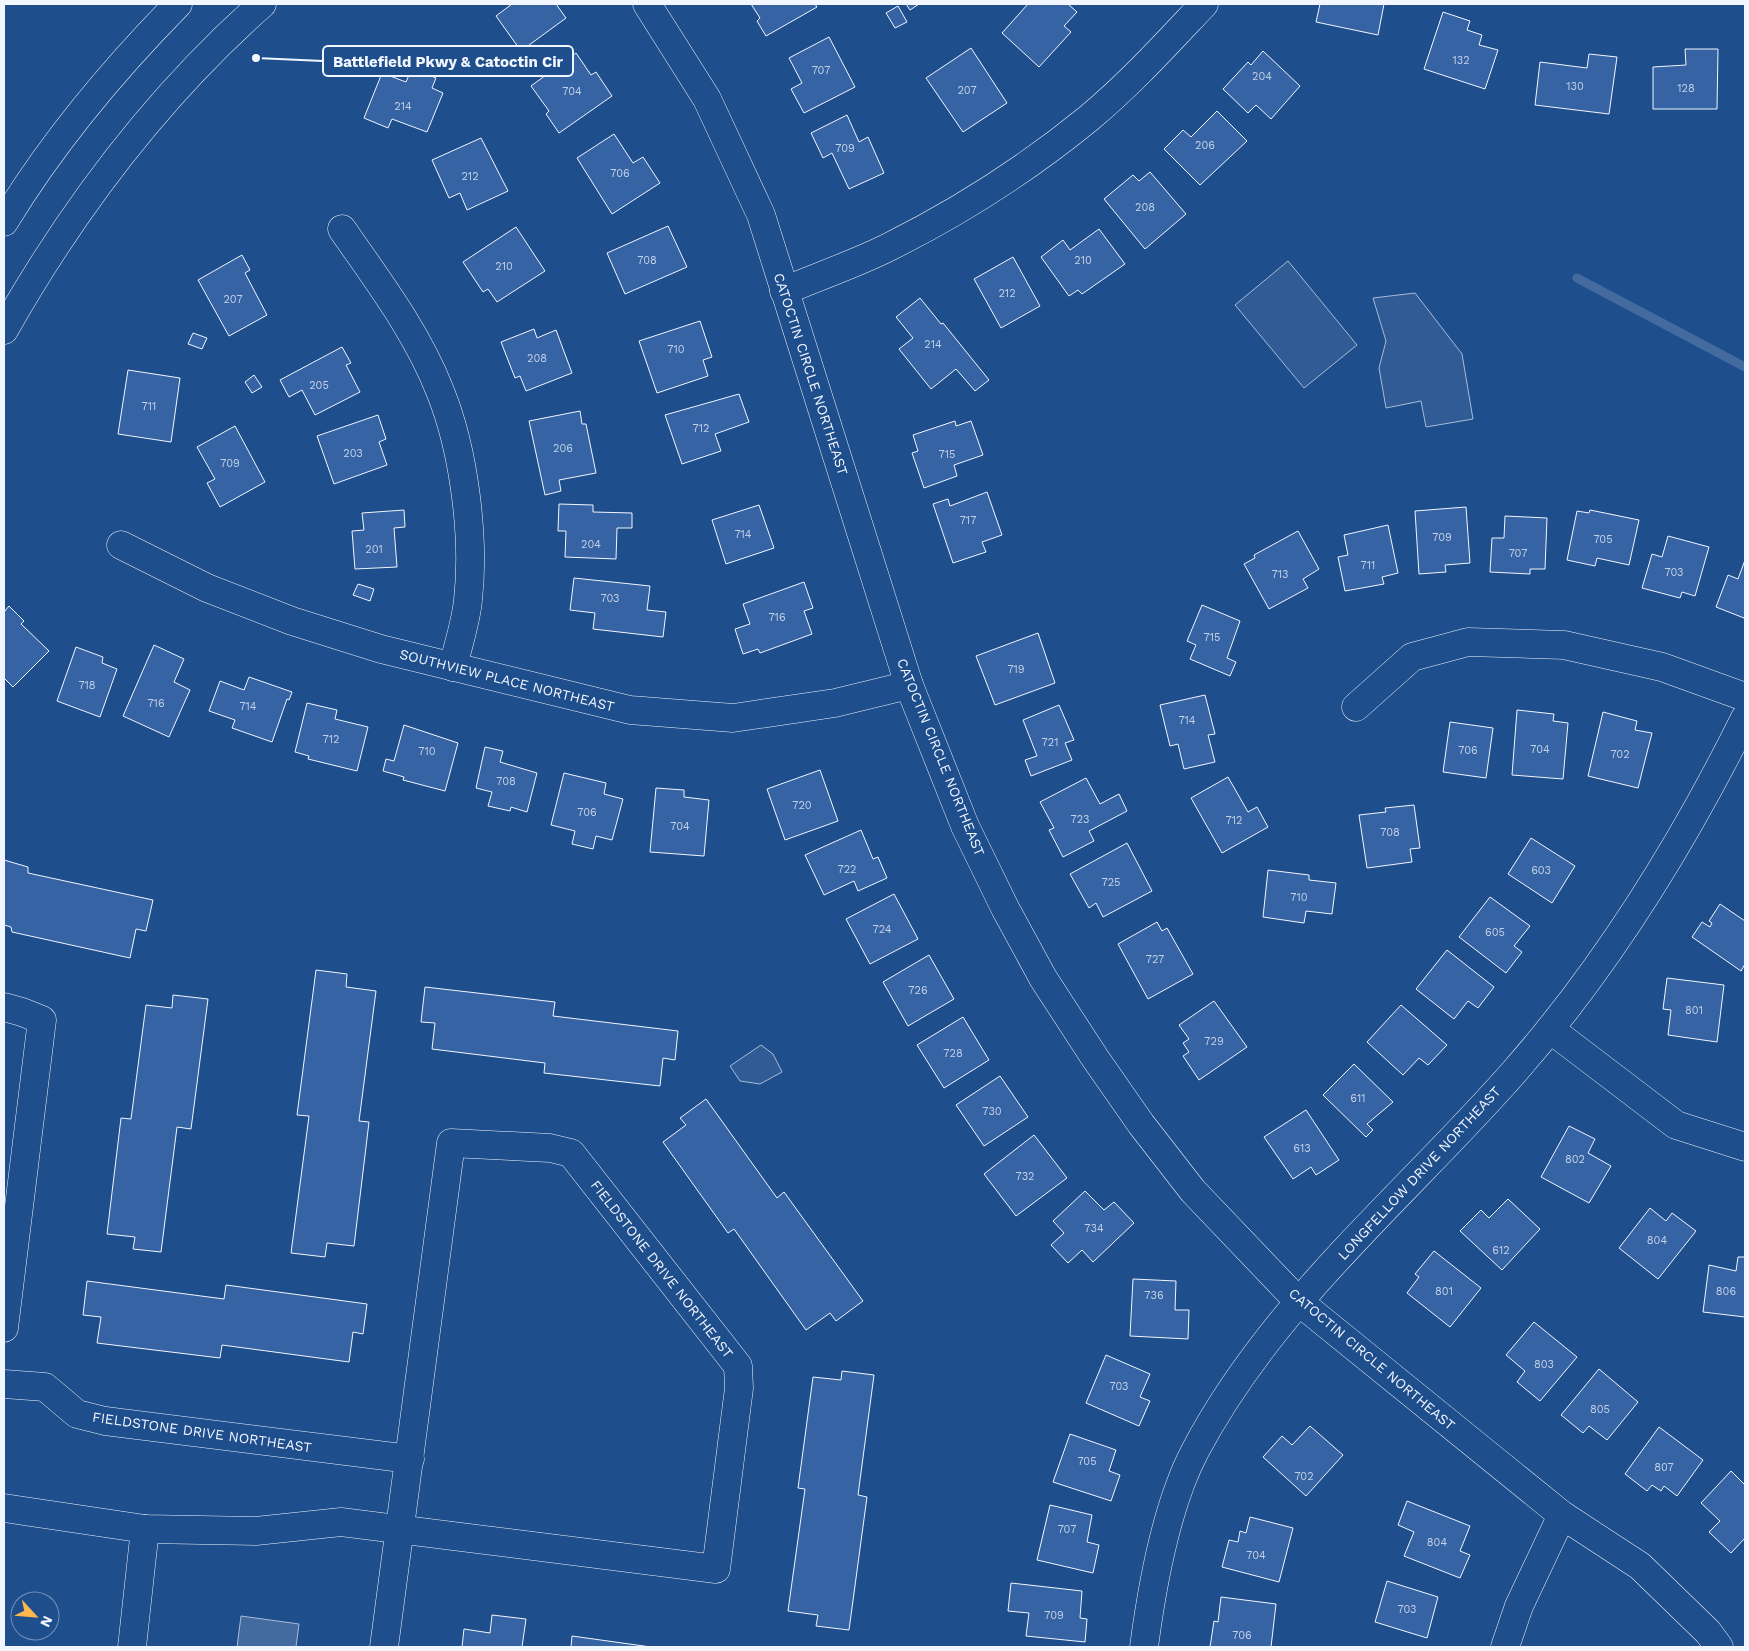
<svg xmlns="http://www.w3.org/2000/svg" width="1749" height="1651" font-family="'Work Sans',sans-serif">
<rect width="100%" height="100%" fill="#1f4e8c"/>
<g fill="#305b95" stroke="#a8bbd7">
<path d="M 1288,261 L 1357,345 L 1304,388 L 1235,305 Z"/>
<path d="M 1415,293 L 1462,354 L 1473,419 L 1426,427 L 1421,401 L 1386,408 L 1379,368 L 1386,341 L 1373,298 Z"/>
<path d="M 761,1045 L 773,1054 L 782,1072 L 760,1084 L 740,1081 L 730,1066 Z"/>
</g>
<path fill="#446ba0" stroke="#a8bbd7" d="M 241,1616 L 299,1624 L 296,1647 L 237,1647 Z"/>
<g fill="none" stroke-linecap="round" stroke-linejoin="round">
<path stroke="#446ba0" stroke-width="9" d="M 1577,278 L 1745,367"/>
</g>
<g fill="#3563a3" stroke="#f2f6ff">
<path d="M 512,4 L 556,4 L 566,18 L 521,51 L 496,16 Z"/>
<path d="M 751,4 L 815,4 L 817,7 L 766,36 L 757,21 L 760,18 Z"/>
<path d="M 906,4 L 919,4 L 910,10 Z"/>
<path d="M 1028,4 L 1068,4 L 1077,12 L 1064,26 L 1071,32 L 1039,67 L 1002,33 Z"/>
<path d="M 1320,4 L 1384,4 L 1378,35 L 1316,22 Z"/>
<path d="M 898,6 L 907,22 L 895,28 L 886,13 Z"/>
<path d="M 1443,12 L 1470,21 L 1467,30 L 1482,35 L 1479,45 L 1498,50 L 1485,89 L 1424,69 Z"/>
<path d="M 829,37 L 855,87 L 804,113 L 791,89 L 802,83 L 789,58 Z"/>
<path d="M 971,48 L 1007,103 L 963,132 L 926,78 Z"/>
<path d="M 1685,49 L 1718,49 L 1717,109 L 1653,109 L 1653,67 L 1686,65 Z"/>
<path d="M 1263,51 L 1300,86 L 1271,119 L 1256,105 L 1248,113 L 1223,89 L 1248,62 L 1251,65 Z"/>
<path d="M 576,53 L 591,75 L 596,72 L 612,96 L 559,133 L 546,114 L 549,111 L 531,86 Z"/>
<path d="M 1589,54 L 1617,57 L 1609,114 L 1535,105 L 1540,62 L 1587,68 Z"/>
<path d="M 412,68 L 436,78 L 432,88 L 443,93 L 427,132 L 392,119 L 388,128 L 364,118 L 382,73 L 406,82 Z"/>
<path d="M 1217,111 L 1247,141 L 1200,185 L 1164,149 L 1183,130 L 1191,137 Z"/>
<path d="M 847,115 L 859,142 L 868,137 L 884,173 L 849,189 L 832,153 L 823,158 L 811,133 Z"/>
<path d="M 614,134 L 633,163 L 643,157 L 660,183 L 612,214 L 577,158 Z"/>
<path d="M 481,138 L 508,191 L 467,210 L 460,193 L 449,198 L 432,160 Z"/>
<path d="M 1150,172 L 1186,214 L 1145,249 L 1104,199 L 1133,175 L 1139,181 Z"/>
<path d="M 668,226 L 687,267 L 625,294 L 607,253 Z"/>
<path d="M 516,227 L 545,271 L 497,302 L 488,289 L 483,292 L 463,262 Z"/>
<path d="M 1099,229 L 1125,264 L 1082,294 L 1078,290 L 1069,296 L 1041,257 L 1063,240 L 1070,250 Z"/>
<path d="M 242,255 L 250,270 L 245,273 L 267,315 L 229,336 L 198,280 Z"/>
<path d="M 1013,257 L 1040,306 L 1001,328 L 974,279 Z"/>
<path d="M 920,298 L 941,324 L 943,323 L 989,380 L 975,391 L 956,369 L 931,389 L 899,349 L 913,338 L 896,317 Z"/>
<path d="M 700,321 L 712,357 L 703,360 L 708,376 L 657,393 L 639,341 Z"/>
<path d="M 534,329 L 537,338 L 556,330 L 572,373 L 526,391 L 520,376 L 515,378 L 501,342 Z"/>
<path d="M 193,333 L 207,338 L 202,349 L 188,344 Z"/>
<path d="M 342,347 L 351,363 L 346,365 L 360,392 L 315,415 L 302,390 L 289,397 L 280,380 Z"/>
<path d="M 128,370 L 180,378 L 171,442 L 118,434 Z"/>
<path d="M 254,375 L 262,387 L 252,393 L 245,382 Z"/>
<path d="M 739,394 L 749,422 L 715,434 L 721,451 L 682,464 L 665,415 Z"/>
<path d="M 580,411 L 582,424 L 586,424 L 596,473 L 559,480 L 561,491 L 545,495 L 529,421 Z"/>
<path d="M 378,415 L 386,439 L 379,442 L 387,465 L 334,484 L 317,436 Z"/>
<path d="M 955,421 L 956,426 L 971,421 L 983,455 L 954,465 L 957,476 L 924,488 L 912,453 L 918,451 L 913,435 Z"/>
<path d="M 235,426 L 265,482 L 220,507 L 207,483 L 215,479 L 197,447 Z"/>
<path d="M 987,492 L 1002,535 L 982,542 L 986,552 L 953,563 L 933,504 L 948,499 L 950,506 Z"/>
<path d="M 559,504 L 593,505 L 593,512 L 632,513 L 632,528 L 617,528 L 616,559 L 565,557 L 566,531 L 558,531 Z"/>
<path d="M 759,505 L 774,548 L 726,564 L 712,520 Z"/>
<path d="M 1466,507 L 1470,563 L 1445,565 L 1446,572 L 1419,574 L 1415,511 Z"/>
<path d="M 404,510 L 405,527 L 394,528 L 397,567 L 355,569 L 352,531 L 364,530 L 362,513 Z"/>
<path d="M 1590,510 L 1639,520 L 1629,565 L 1597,558 L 1595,566 L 1567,560 L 1577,511 L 1589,513 Z"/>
<path d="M 1505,516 L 1547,518 L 1545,569 L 1530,569 L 1530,574 L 1490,572 L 1492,538 L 1504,538 Z"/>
<path d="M 1388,525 L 1398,573 L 1382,577 L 1384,584 L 1345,591 L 1338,557 L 1348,555 L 1344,535 Z"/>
<path d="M 1298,531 L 1319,569 L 1303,579 L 1308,588 L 1269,609 L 1244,564 L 1255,558 L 1254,555 Z"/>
<path d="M 1668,536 L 1709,547 L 1695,596 L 1682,592 L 1680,598 L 1642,588 L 1652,554 L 1662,557 Z"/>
<path d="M 1745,560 L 1745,615 L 1744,618 L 1716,607 L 1728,575 L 1738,579 Z"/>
<path d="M 574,578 L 650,586 L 647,610 L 666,612 L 663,637 L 593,629 L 595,613 L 570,610 Z"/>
<path d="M 804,582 L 813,608 L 804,611 L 812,634 L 760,653 L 758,649 L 743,654 L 735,629 L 750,624 L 743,604 Z"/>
<path d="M 358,584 L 374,589 L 370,601 L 353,595 Z"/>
<path d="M 1202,605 L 1240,621 L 1227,658 L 1236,662 L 1230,676 L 1190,659 L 1196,645 L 1187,641 Z"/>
<path d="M 9,606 L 24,621 L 21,624 L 49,651 L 13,687 L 4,678 L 4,612 Z"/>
<path d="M 1038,633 L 1055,683 L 995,705 L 976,656 Z"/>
<path d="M 154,645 L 184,659 L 174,682 L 190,690 L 169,737 L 123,716 Z"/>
<path d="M 76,647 L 103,657 L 102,663 L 117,669 L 100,717 L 57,701 Z"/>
<path d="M 249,677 L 292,692 L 289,700 L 287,699 L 272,742 L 232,728 L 235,720 L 209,711 L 220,681 L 244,690 Z"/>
<path d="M 1205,695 L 1215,734 L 1208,735 L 1215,762 L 1184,769 L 1178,744 L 1170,746 L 1160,705 Z"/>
<path d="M 307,703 L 337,710 L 335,719 L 368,727 L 357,771 L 308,759 L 309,756 L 295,752 Z"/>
<path d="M 1059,705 L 1074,740 L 1065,743 L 1072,760 L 1031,776 L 1025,760 L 1037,756 L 1023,720 Z"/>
<path d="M 1517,710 L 1554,714 L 1553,721 L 1568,723 L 1563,779 L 1512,775 Z"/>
<path d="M 1603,712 L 1637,721 L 1635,730 L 1652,733 L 1638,788 L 1588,776 Z"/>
<path d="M 1450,722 L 1493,728 L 1486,778 L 1443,772 Z"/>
<path d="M 404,725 L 458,743 L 445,791 L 403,780 L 404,777 L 383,771 L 386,759 L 394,761 Z"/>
<path d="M 485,747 L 503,751 L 500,762 L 537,773 L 527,812 L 511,807 L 510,811 L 488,806 L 492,792 L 476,788 Z"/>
<path d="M 820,770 L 838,821 L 785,840 L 767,789 Z"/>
<path d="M 564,773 L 606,783 L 604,794 L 623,799 L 612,840 L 596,836 L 593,849 L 572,844 L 575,831 L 551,825 Z"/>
<path d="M 1228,777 L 1248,812 L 1257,807 L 1268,827 L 1222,853 L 1191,798 Z"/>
<path d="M 1086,778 L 1100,804 L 1119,794 L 1127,811 L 1089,831 L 1094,841 L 1063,857 L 1049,830 L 1054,828 L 1040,802 Z"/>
<path d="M 656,788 L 684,790 L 684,797 L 709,800 L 704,856 L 650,852 Z"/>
<path d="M 1414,805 L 1420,848 L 1410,849 L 1412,862 L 1367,868 L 1359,815 L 1386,812 L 1385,808 Z"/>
<path d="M 861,830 L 873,859 L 878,857 L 887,878 L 858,891 L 854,881 L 824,895 L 805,855 Z"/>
<path d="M 1531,838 L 1575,866 L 1552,903 L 1508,874 Z"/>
<path d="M 1127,843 L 1152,891 L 1103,917 L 1096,903 L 1089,908 L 1070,874 Z"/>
<path d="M 4,860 L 28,867 L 28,873 L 153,900 L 146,931 L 136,929 L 130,958 L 12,932 L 11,927 L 4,925 Z"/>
<path d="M 1268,870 L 1309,875 L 1309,880 L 1336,883 L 1332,914 L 1306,911 L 1304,923 L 1263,917 Z"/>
<path d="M 894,894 L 918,939 L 870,964 L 846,919 Z"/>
<path d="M 1490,897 L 1530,926 L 1514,946 L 1522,952 L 1506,973 L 1459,937 Z"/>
<path d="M 1720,904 L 1745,921 L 1745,964 L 1741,971 L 1692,937 L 1702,922 L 1710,927 L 1712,923 L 1709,921 Z"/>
<path d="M 1157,922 L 1162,931 L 1167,928 L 1193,974 L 1148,999 L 1118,944 Z"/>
<path d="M 1447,950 L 1494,987 L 1478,1008 L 1468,1001 L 1454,1019 L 1416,989 Z"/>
<path d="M 929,955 L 954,999 L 908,1026 L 883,982 Z"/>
<path d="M 316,970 L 347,974 L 346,987 L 376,991 L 359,1121 L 369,1122 L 354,1246 L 327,1243 L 325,1257 L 291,1253 L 309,1116 L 297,1115 Z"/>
<path d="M 1667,978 L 1724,985 L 1717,1042 L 1668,1035 L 1671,1010 L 1663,1009 Z"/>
<path d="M 425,987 L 555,1002 L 553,1016 L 678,1031 L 675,1060 L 663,1058 L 660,1086 L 544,1073 L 545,1063 L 432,1049 L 435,1023 L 421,1022 Z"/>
<path d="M 173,995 L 208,999 L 191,1129 L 177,1127 L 161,1252 L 133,1249 L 135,1237 L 107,1234 L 121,1118 L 131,1119 L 146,1005 L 172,1008 Z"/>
<path d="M 1214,1001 L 1247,1047 L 1199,1080 L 1183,1056 L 1189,1052 L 1183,1043 L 1189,1039 L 1179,1025 Z"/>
<path d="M 1401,1005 L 1447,1045 L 1428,1065 L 1419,1058 L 1403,1075 L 1367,1042 Z"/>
<path d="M 963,1017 L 989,1060 L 944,1088 L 917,1045 Z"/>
<path d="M 1354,1064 L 1393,1102 L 1367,1124 L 1373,1130 L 1366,1137 L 1323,1095 Z"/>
<path d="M 1000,1076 L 1028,1117 L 984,1146 L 956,1105 Z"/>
<path d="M 706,1099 L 777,1198 L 784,1192 L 863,1301 L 836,1321 L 830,1313 L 806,1330 L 734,1229 L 728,1233 L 663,1142 L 686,1125 L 680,1118 Z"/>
<path d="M 1306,1110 L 1339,1160 L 1316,1175 L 1311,1167 L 1293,1179 L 1264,1137 Z"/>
<path d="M 1569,1126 L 1595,1139 L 1588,1153 L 1611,1166 L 1589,1203 L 1541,1177 Z"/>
<path d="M 1034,1135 L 1067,1178 L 1016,1216 L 984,1174 Z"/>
<path d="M 1085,1191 L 1104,1210 L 1114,1202 L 1134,1223 L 1093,1262 L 1082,1250 L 1068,1263 L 1051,1245 L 1064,1233 L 1053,1221 Z"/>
<path d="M 1508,1199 L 1540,1229 L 1502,1270 L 1460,1231 L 1481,1210 L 1489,1218 Z"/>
<path d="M 1650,1208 L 1666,1221 L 1672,1213 L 1696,1231 L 1658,1279 L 1619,1248 Z"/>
<path d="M 1434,1251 L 1481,1288 L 1450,1327 L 1407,1293 L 1419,1277 L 1415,1274 Z"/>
<path d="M 1738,1257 L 1745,1257 L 1745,1317 L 1703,1312 L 1709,1265 L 1736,1271 Z"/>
<path d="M 1133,1279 L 1176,1281 L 1175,1310 L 1189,1310 L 1188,1339 L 1130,1336 Z"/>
<path d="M 87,1281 L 224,1299 L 226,1285 L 367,1304 L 363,1334 L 353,1332 L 349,1362 L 222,1345 L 220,1358 L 97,1343 L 101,1317 L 83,1315 Z"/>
<path d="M 1534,1322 L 1577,1357 L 1540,1401 L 1517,1382 L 1525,1371 L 1506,1355 Z"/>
<path d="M 1106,1355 L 1150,1374 L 1140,1397 L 1150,1401 L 1139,1426 L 1086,1403 Z"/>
<path d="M 1599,1369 L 1638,1402 L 1607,1440 L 1589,1426 L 1583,1433 L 1561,1415 Z"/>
<path d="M 842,1371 L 874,1375 L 858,1495 L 867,1497 L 849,1630 L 816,1626 L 818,1615 L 788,1611 L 805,1489 L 798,1488 L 813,1377 L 841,1380 Z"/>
<path d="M 1310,1426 L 1343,1455 L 1306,1496 L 1263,1457 L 1282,1436 L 1292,1445 Z"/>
<path d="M 1659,1427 L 1703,1460 L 1677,1496 L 1664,1486 L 1661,1491 L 1652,1485 L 1647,1491 L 1625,1474 Z"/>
<path d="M 1070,1434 L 1116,1450 L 1109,1471 L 1120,1475 L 1111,1501 L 1053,1482 Z"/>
<path d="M 1731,1471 L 1745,1485 L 1745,1538 L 1731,1553 L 1709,1532 L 1720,1521 L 1701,1503 Z"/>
<path d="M 1407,1501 L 1470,1526 L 1460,1551 L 1470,1555 L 1460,1578 L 1404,1556 L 1414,1532 L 1398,1525 Z"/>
<path d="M 1050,1505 L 1092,1515 L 1087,1542 L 1099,1545 L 1093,1573 L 1037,1560 Z"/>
<path d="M 1250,1517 L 1293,1528 L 1279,1582 L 1222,1567 L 1229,1540 L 1238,1542 L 1240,1531 L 1246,1533 Z"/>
<path d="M 1387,1581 L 1438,1597 L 1427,1638 L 1375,1622 Z"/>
<path d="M 1011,1583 L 1082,1591 L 1080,1618 L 1087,1619 L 1085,1642 L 1026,1636 L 1029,1613 L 1008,1611 Z"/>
<path d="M 1221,1597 L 1276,1604 L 1271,1647 L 1210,1647 L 1214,1621 L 1218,1622 Z"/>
<path d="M 492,1615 L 526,1619 L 522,1647 L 462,1647 L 464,1629 L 490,1633 Z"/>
<path d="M 572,1636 L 651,1647 L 571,1647 Z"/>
</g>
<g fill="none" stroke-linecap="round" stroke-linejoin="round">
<defs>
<g id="minor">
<path d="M 647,4 L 707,99 L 761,215 L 909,685 L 965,826 L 1005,908 L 1043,978 L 1095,1058 L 1141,1124 L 1193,1191 L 1298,1301 L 1562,1515 L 1640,1566 L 1708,1632 L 1719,1647"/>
<path d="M 342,229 C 378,281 417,332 440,391 C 464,450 475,537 468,600 C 466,622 458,645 453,667"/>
<path d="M 784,291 C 819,276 855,264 889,247 C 959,212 1028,168 1089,118 C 1130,84 1167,43 1204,4"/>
<path d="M 121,545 L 207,588 L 292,621 L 381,649 L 630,710 L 733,718 L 835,703 L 909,685"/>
<path d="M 1356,707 L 1412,657 L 1468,642 L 1564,645 L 1662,667 L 1745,697"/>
<path d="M 4,1007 L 22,1012 L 42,1020 L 4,1328"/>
<path d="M 1550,1029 L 1676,1125 L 1745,1147"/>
<path d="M 4,1384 L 45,1387 L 77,1414 L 105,1421 L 410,1459"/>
<path d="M 4,1508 L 145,1529 L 256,1531 L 341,1522 L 716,1569 L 739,1388 L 738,1366 L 571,1153 L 550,1148 L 451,1143 L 384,1647"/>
<path d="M 132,1647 L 145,1529"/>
<path d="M 1144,1647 C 1152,1586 1166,1506 1195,1451 C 1273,1303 1405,1196 1514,1072 C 1608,965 1682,845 1745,718"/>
<path d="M 1505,1647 L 1519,1606 L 1562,1515"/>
</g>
<g id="secondary">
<path d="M 4,222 C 52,143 113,70 178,4"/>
<path d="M 4,330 C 72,210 158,96 262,4"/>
</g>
</defs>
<use href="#minor" stroke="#f2f6ff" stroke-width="29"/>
<use href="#secondary" stroke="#f2f6ff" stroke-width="29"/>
<use href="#minor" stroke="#1f4e8c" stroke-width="28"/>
<use href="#secondary" stroke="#1f4e8c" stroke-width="28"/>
</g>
<g text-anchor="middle" stroke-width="4" stroke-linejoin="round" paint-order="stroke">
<g font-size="11" fill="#c3d1e8">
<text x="1461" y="64">132</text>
<text x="821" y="74">707</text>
<text x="1262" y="80">204</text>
<text x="1575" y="90">130</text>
<text x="1686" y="92">128</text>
<text x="967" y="94">207</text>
<text x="572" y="95">704</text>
<text x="403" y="110">214</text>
<text x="1205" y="149">206</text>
<text x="845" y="152">709</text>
<text x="620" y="177">706</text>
<text x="470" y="180">212</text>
<text x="1145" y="211">208</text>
<text x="647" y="264">708</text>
<text x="1083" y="264">210</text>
<text x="504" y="270">210</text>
<text x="1007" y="297">212</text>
<text x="233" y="303">207</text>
<text x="933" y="348">214</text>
<text x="676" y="353">710</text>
<text x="537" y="362">208</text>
<text x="319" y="389">205</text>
<text x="149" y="410">711</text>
<text x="701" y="432">712</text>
<text x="563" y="452">206</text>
<text x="353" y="457">203</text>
<text x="947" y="458">715</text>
<text x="230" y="467">709</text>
<text x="968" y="524">717</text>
<text x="743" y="538">714</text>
<text x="1442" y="541">709</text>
<text x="1603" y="543">705</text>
<text x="591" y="548">204</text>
<text x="374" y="553">201</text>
<text x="1518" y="557">707</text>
<text x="1368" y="569">711</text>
<text x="1674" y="576">703</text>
<text x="1280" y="578">713</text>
<text x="610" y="602">703</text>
<text x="777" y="621">716</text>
<text x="1212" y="641">715</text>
<text x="1016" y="673">719</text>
<text x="87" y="689">718</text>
<text x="156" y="707">716</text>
<text x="248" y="710">714</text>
<text x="1187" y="724">714</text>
<text x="331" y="743">712</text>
<text x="1050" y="746">721</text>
<text x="1540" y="753">704</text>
<text x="1468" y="754">706</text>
<text x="427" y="755">710</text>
<text x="1620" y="758">702</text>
<text x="506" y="785">708</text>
<text x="802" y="809">720</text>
<text x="587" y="816">706</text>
<text x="1080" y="823">723</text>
<text x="1234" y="824">712</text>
<text x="680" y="830">704</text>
<text x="1390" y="836">708</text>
<text x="847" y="873">722</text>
<text x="1541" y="874">603</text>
<text x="1111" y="886">725</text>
<text x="1299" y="901">710</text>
<text x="882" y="933">724</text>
<text x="1495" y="936">605</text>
<text x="1155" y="963">727</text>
<text x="918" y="994">726</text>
<text x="1694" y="1014">801</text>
<text x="1214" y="1045">729</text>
<text x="953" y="1057">728</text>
<text x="1358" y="1102">611</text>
<text x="992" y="1115">730</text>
<text x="1302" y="1152">613</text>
<text x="1575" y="1163">802</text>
<text x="1025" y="1180">732</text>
<text x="1094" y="1232">734</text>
<text x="1657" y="1244">804</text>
<text x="1501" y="1254">612</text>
<text x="1444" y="1295">801</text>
<text x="1726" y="1295">806</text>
<text x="1154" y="1299">736</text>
<text x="1544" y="1368">803</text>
<text x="1119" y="1390">703</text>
<text x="1600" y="1413">805</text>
<text x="1087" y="1465">705</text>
<text x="1664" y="1471">807</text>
<text x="1304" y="1480">702</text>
<text x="1067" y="1533">707</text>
<text x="1437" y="1546">804</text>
<text x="1256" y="1559">704</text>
<text x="1407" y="1613">703</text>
<text x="1054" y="1619">709</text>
<text x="1242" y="1639">706</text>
</g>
<g font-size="14" fill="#f2f6ff" stroke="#1f4e8c">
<text transform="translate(811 374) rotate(72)" y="5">CATOCTIN CIRCLE NORTHEAST</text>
<text transform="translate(507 680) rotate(14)" y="5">SOUTHVIEW PLACE NORTHEAST</text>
<text transform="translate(941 757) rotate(68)" y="5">CATOCTIN CIRCLE NORTHEAST</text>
<text transform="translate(1419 1173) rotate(-47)" y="5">LONGFELLOW DRIVE NORTHEAST</text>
<text transform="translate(662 1269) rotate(52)" y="5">FIELDSTONE DRIVE NORTHEAST</text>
<text transform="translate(1372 1359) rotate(40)" y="5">CATOCTIN CIRCLE NORTHEAST</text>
<text transform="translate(202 1432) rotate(8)" y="5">FIELDSTONE DRIVE NORTHEAST</text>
</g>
</g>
<path fill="none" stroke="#f2f6ff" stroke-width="2" d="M256 58L323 61"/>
<circle fill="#f2f6ff" stroke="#1f4e8c" stroke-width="2" cx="256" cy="58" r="5"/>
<rect fill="#1f4e8c" stroke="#f2f6ff" stroke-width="2" x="323" y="46" width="250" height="30" rx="5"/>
<g font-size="15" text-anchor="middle" font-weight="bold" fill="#f2f6ff">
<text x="448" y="67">Battlefield Pkwy &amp; Catoctin Cir</text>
</g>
<rect width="1749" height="1651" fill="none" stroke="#f2f6ff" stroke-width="10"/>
<g transform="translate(35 1616) rotate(116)"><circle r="24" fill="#1f4e8c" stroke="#7391ba"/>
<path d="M0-4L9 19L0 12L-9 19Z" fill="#ffb74d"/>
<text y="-8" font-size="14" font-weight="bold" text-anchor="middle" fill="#f2f6ff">N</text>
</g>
</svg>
